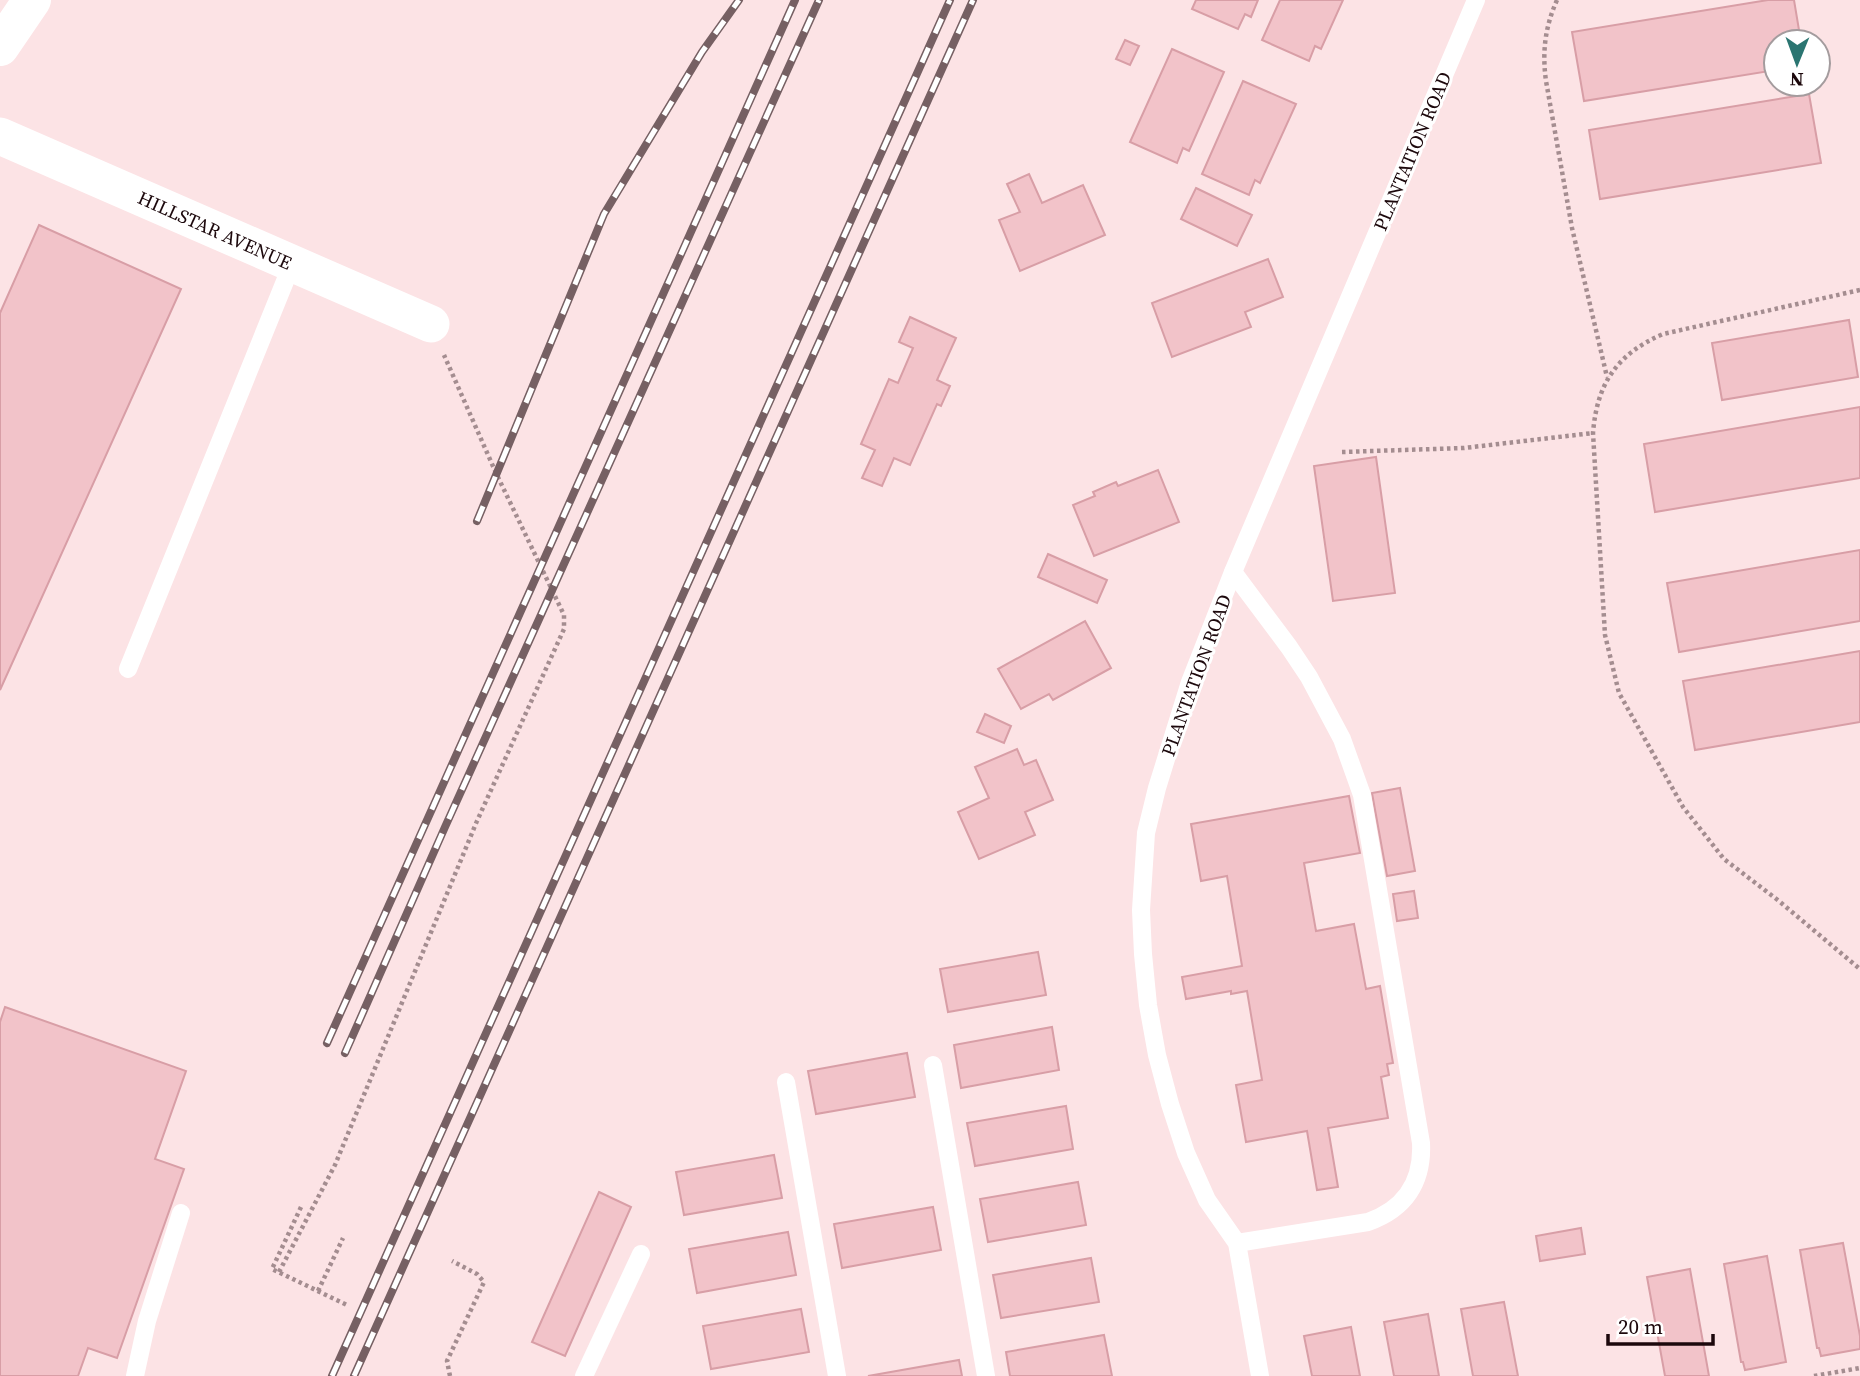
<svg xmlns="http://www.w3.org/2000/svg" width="1860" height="1376" font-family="'Source Serif 4',serif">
<rect width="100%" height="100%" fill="#fce3e5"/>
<g fill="#f2c3c9" stroke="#d89ea6" stroke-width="2">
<path d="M 1196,0 L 1258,0 L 1251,17 L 1245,14 L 1238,29 L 1192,9 Z"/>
<path d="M 1280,0 L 1343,0 L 1321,49 L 1315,46 L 1309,61 L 1262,40 Z"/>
<path d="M 1768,0 L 1794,0 L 1801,42 L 1776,42 L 1776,70 L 1584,101 L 1572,32 Z"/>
<path d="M 1125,40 L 1139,46 L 1130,65 L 1116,59 Z"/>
<path d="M 1172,49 L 1224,72 L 1189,151 L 1183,148 L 1177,163 L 1130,142 Z"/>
<path d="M 1243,81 L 1296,104 L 1260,183 L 1255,180 L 1249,195 L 1202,174 Z"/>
<path d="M 1809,94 L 1821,163 L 1600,199 L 1589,130 Z"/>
<path d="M 1029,174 L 1042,203 L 1083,185 L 1105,235 L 1020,271 L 999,220 L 1020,212 L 1007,184 Z"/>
<path d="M 1196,188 L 1252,215 L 1237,246 L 1181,219 Z"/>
<path d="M 39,225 L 181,289 L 0,690 L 0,313 Z"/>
<path d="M 1268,259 L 1283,297 L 1245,312 L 1251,327 L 1172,357 L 1152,303 Z"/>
<path d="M 910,317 L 956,338 L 937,380 L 950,386 L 941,406 L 937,404 L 910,465 L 894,458 L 882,486 L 862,478 L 875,450 L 861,444 L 889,379 L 898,383 L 913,348 L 899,342 Z"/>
<path d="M 1849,320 L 1858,377 L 1722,400 L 1712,343 Z"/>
<path d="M 1860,407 L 1860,478 L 1655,512 L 1644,444 Z"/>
<path d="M 1376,457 L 1395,593 L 1333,601 L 1314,466 Z"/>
<path d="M 1158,470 L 1179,522 L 1094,556 L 1073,505 L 1095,496 L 1093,492 L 1116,482 L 1118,486 Z"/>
<path d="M 1860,550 L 1860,621 L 1679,652 L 1667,583 Z"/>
<path d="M 1048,554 L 1107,580 L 1097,603 L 1038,577 Z"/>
<path d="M 1085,621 L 1111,668 L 1053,700 L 1049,694 L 1021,709 L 998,669 Z"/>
<path d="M 1860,651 L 1860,722 L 1695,750 L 1683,681 Z"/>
<path d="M 985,714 L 1011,726 L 1004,743 L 977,732 Z"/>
<path d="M 1017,749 L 1024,765 L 1036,760 L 1053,800 L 1025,812 L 1035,835 L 979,859 L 958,812 L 989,798 L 975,767 Z"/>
<path d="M 1400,788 L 1415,871 L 1387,876 L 1372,793 Z"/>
<path d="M 1349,796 L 1360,853 L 1304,863 L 1316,931 L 1354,924 L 1366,989 L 1380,986 L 1393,1063 L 1387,1064 L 1389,1075 L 1381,1077 L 1388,1118 L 1328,1128 L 1338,1187 L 1317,1190 L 1307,1131 L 1246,1142 L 1236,1085 L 1262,1080 L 1247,991 L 1231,994 L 1231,991 L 1186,999 L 1182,977 L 1242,966 L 1227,876 L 1201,881 L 1191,824 Z"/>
<path d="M 1414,891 L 1418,918 L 1397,921 L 1393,894 Z"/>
<path d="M 1038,952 L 1046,995 L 948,1012 L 940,969 Z"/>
<path d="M 5,1007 L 186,1071 L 155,1159 L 184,1169 L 117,1358 L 88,1348 L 78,1376 L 0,1376 L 0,1022 Z"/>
<path d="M 1052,1027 L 1059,1070 L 961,1088 L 954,1045 Z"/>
<path d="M 907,1053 L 915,1097 L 816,1114 L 808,1071 Z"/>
<path d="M 1066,1106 L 1073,1149 L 975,1166 L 967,1123 Z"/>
<path d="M 774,1155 L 782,1198 L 684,1215 L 676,1172 Z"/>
<path d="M 1078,1182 L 1086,1225 L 988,1242 L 980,1199 Z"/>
<path d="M 599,1192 L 631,1207 L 565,1356 L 532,1342 Z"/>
<path d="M 933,1207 L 941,1250 L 842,1268 L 834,1224 Z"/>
<path d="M 1581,1228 L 1585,1254 L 1540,1261 L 1536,1236 Z"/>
<path d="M 788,1232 L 796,1275 L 697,1293 L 689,1249 Z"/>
<path d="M 1843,1243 L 1860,1336 L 1860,1349 L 1821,1356 L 1819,1348 L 1817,1348 L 1800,1250 Z"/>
<path d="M 1767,1256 L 1786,1362 L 1745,1370 L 1743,1362 L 1741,1362 L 1724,1264 Z"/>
<path d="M 1091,1258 L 1099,1302 L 1001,1318 L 993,1275 Z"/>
<path d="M 1690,1269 L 1709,1376 L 1665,1376 L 1647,1277 Z"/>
<path d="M 1504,1302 L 1518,1376 L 1473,1376 L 1461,1309 Z"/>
<path d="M 801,1309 L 809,1352 L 711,1369 L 703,1326 Z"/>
<path d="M 1428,1314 L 1439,1376 L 1394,1376 L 1384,1322 Z"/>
<path d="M 1351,1327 L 1360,1376 L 1312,1376 L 1304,1336 Z"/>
<path d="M 1104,1335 L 1112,1376 L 1010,1376 L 1006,1352 Z"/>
<path d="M 959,1360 L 962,1376 L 868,1376 Z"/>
</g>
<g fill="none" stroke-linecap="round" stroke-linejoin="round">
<g stroke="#a48d90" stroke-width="4.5" stroke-dasharray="3.5 3.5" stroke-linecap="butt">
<path d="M 1557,0 C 1545,27 1542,52 1546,81 L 1572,228 L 1607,377"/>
<path d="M 1860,290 L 1663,334 C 1617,354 1597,383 1593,433 L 1605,635 L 1619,693 L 1683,807 L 1724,859 L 1779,901 L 1860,969"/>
<path d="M 1342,452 L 1464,448 L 1593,433"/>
<path d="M 301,1207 L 272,1269 L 347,1305"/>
<path d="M 279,1272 L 335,1165 L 477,821 L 564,629 L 564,615 L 496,473 L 444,355"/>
<path d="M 318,1291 L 343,1238"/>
<path d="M 450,1376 L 447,1361 L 484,1282 L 477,1274 L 452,1261"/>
<path d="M 1814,1376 L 1860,1368"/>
</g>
<g stroke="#fff" stroke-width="18">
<path d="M 1233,572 L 1289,647 L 1309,677 L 1342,739 L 1362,795 L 1421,1143 C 1423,1182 1405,1209 1368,1222 L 1237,1243"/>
<path d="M 128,669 L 292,264"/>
<path d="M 933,1065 L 986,1376"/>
<path d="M 786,1082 L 837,1376"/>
<path d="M 135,1376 L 147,1321 L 181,1213"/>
<path d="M 584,1376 L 641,1254"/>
<path d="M 1260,1376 L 1237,1243 L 1207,1200 L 1186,1153 L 1170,1104 L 1157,1055 L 1148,1005 L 1143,954 L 1141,910 L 1146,833 L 1157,788 L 1190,682 L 1233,572 L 1476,0"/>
</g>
<path stroke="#fff" stroke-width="37" d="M 0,136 L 431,324"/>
<path stroke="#fff" stroke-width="38" d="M 0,47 L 32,0"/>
<defs>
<g id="rail">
<path d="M 477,521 L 604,214 L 702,52 L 739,0"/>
<path d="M 327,1043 L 795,0"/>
<path d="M 345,1053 L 445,827 L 819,0"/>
<path d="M 332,1376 L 950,0"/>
<path d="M 354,1376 L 973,0"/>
</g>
</defs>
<use href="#rail" stroke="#766063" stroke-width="8"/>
<use href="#rail" stroke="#fff" stroke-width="5" stroke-dasharray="16" stroke-linecap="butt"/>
</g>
<g text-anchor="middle" stroke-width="6" stroke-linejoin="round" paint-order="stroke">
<g font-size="19" fill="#1c080c" stroke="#fff">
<text transform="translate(1412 151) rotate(-67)" y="7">PLANTATION ROAD</text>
<text transform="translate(215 230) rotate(24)" y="7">HILLSTAR AVENUE</text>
<text transform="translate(1196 675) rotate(-70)" y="7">PLANTATION ROAD</text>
</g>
</g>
<g transform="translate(1797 63) rotate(181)"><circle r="33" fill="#ffffff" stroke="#a49c9e" stroke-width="2"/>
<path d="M0-5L12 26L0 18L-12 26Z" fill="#2b7571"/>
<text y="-10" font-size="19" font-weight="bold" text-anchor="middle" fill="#1c080c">N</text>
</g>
<path d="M1608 1334v10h105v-10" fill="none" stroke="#1c080c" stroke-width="3.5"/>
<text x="1618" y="1334" font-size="21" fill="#1c080c" stroke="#ffffff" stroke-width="5" paint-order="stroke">20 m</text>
</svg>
